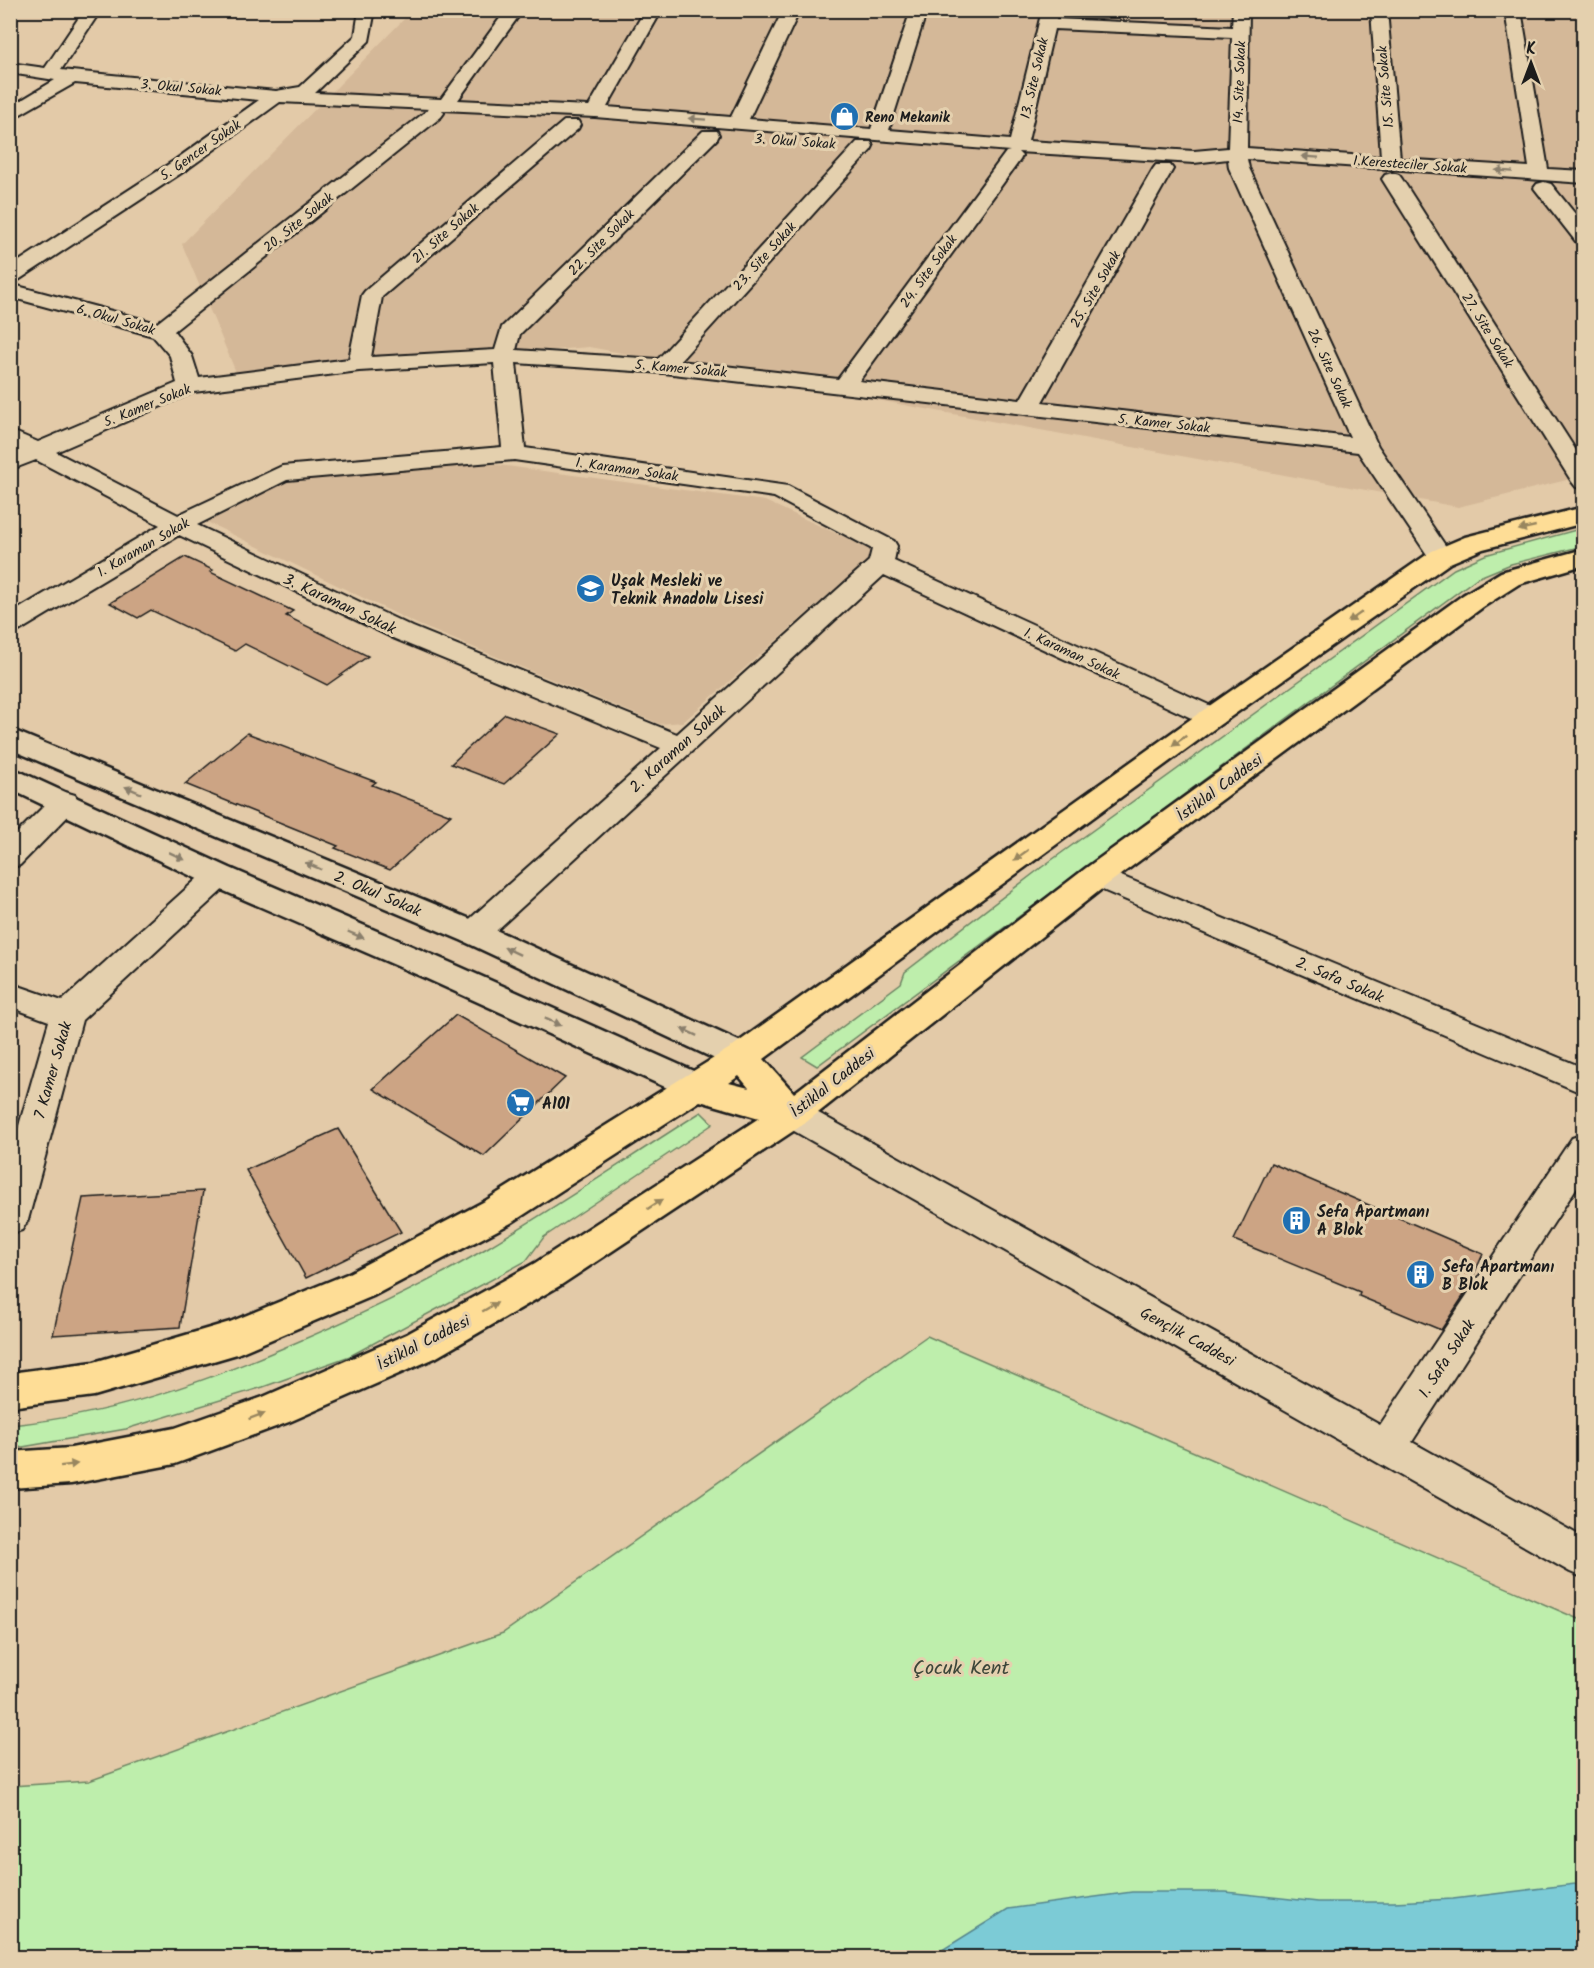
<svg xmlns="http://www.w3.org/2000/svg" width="1594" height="1968" font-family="Kalam,sans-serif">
<rect width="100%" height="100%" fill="#e3caa8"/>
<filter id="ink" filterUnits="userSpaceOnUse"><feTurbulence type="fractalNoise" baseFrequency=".0167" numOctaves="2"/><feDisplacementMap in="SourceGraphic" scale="12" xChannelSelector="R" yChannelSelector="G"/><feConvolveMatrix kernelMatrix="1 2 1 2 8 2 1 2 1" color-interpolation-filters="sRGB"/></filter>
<g filter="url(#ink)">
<g fill="#d4b898">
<path d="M 412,11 L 1583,11 L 1583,476 L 1458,507 L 589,347 L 238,377 L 182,244 Z"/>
<path d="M 491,464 L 765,501 L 877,552 L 683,722 L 660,724 L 419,625 L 207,522 L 285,480 Z"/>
</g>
<g fill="#beeeac" stroke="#6d8564" stroke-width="1.5">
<path d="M 1583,528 L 1583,546 L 1511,564 L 1477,578 L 817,1066 L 802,1057 L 901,983 L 905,972 L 1042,867 L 1454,569 L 1485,555 Z"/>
<path d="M 701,1112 L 713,1124 L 544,1237 L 526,1261 L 350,1356 L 263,1387 L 126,1429 L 11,1449 L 11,1425 C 110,1415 197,1385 288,1346 C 356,1317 424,1286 487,1248 C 559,1205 630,1157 701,1112 Z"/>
<path d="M 927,1336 L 1583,1621 L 1583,1957 L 11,1958 L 11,1786 L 89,1781 L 503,1633 Z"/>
</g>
<path fill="#7bcbd6" stroke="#55858c" stroke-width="1.5" d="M 1583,1883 L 1583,1957 L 931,1957 L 1008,1909 L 1132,1892 L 1226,1892 L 1318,1902 L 1394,1902 L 1453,1899 Z"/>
<g fill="#cca484" stroke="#1c1c1c" stroke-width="1.5">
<path d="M 185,557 L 213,570 L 210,572 L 293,611 L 286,616 L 368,656 L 327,685 L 245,644 L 235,651 L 151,610 L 138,618 L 110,603 Z"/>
<path d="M 505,714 L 560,734 L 504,784 L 451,764 Z"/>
<path d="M 247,733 L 376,782 L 372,785 L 451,815 L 390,870 L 335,848 L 338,846 L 185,784 Z"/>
<path d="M 456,1015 L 565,1078 L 484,1156 L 373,1089 Z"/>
<path d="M 338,1129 L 401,1232 L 306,1278 L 246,1170 Z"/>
<path d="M 1271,1163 L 1483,1254 L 1466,1292 L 1441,1330 L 1359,1296 L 1360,1292 L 1234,1240 Z"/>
<path d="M 203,1191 L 180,1327 L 53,1335 L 83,1198 Z"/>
</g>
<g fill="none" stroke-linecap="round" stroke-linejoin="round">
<defs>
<g id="minor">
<path d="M 84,10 L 101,10 L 61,70 L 276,91 L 300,87 L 355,36 L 359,10 L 375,10 L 369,41 L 315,93 L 441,99 L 506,10 L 523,10 L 458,100 L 589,106 L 645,10 L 662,10 L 607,107 L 731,117 L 783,10 L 800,10 L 749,119 L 871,129 L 911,10 L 927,10 L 889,130 L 1010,140 L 1042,10 L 1058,10 L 1056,19 L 1232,27 L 1233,10 L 1249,10 L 1247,148 L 1381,157 L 1371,10 L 1387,10 L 1400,159 L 1529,167 L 1505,10 L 1521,10 L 1548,169 L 1584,171 L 1584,183 L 1247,159 L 1249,168 L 1378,446 L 1453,557 L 1450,562 L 1441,564 L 1432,562 L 1358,452 L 664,373 L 516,363 L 525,448 L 788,486 L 894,541 L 897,546 L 894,561 L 1222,711 L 1226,717 L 1222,723 L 1212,726 L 1202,723 L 884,575 L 485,941 L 474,944 L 463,941 L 459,933 L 463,925 L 661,748 L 395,639 L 179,535 L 19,631 L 10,633 L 10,614 L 160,525 L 36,460 L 10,470 L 10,454 L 19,451 L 10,446 L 10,430 L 38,442 L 177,383 L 170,356 L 153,336 L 10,297 L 10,284 L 157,323 L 429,109 L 280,102 L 189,168 L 17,281 L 10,283 L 10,267 L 175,160 L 259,100 L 75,83 L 10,120 L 10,107 L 55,80 L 10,73 L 10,63 L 45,68 ZM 1054,29 L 1232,37 L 1228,148 L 1194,151 L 1028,141 ZM 442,110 L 595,117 L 1010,151 L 1006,152 L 838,379 L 680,361 L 871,150 L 873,146 L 871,142 L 857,142 L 658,359 L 516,350 L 520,334 L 717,139 L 719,135 L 717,131 L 703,131 L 502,327 L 495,350 L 371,357 L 382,297 L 578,129 L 580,125 L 578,121 L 564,121 L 365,291 L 362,295 L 349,359 L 199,378 L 192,356 L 174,331 L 441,117 L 444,113 ZM 1018,152 L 1194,163 L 1228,159 L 1229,168 L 1350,437 L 1042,402 L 1173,169 L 1170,165 L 1156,165 L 1153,169 L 1020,400 L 859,381 L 1020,160 L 1022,156 ZM 494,363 L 502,447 L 282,466 L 178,515 L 56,452 L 194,392 L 359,371 ZM 514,460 L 774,497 L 872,549 L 869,561 L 677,734 L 413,627 L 197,525 L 287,480 Z"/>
<path d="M 1392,173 L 1399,175 L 1402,179 L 1584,463 L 1584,489 L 1576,487 L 1572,482 L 1382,179 L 1385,175 Z"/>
<path d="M 1544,182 L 1551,184 L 1584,225 L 1584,245 L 1577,243 L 1534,188 L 1537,184 Z"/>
<path d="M 65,792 L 75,795 L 79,802 L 75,809 L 20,865 L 10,868 L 10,840 L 55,795 Z"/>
<path d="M 219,866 L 230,869 L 234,876 L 230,883 L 82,1020 L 28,1220 L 22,1230 L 10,1234 L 10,1157 L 49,1021 L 10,1007 L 10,983 L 62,1001 L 208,869 Z"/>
<path d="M 1097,866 L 1584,1068 L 1584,1094 L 1086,883 L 1082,876 L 1086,869 Z"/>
<path d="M 792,1101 L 804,1105 L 1380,1425 L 1572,1138 L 1584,1134 L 1584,1176 L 1412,1442 L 1584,1538 L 1584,1578 L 1570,1572 L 780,1123 L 775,1114 L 780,1105 Z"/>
</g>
<g id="tertiary">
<path d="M 10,729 L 485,925 L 754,1048 L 759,1057 L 754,1066 L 742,1070 L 730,1066 L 463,941 L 10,749 Z"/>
<path d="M 10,767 L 230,868 L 449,962 L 709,1078 L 714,1087 L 709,1096 L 697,1100 L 685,1096 L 425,978 L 208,884 L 10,789 Z"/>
</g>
<path id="primary" d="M 1584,507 L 1584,523 L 1483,549 L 1450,563 L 1222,723 L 764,1059 L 794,1093 L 1086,868 L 1463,595 L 1501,572 L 1584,549 L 1584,565 L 1519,584 L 1483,607 L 1108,884 L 804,1124 L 561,1285 L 435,1358 L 289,1422 L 175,1464 L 71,1484 L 10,1488 L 10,1452 L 71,1448 L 175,1428 L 263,1397 L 407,1334 L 535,1263 L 759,1118 L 700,1101 L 511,1223 L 373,1296 L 237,1354 L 94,1396 L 10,1407 L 10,1373 L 94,1362 L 230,1322 L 347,1274 L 485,1201 L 730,1048 L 1202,711 L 1432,551 L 1465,537 ZM 739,1076 L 749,1088 L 729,1083 Z"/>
</defs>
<use href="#minor" stroke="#1c1c1c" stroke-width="4"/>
<use href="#tertiary" stroke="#1c1c1c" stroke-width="5"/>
<use href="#primary" stroke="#1c1c1c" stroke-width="5"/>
<use href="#minor" fill="#e4d0ae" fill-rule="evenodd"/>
<use href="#tertiary" fill="#e4d0ae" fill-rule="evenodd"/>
<use href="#primary" fill="#fedd96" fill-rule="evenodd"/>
</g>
<defs><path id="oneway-solid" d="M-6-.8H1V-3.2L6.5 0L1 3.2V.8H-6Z" transform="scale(1.5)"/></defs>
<g fill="#8a7f6c">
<use href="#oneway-solid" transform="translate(697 119) rotate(-176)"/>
<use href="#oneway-solid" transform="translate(1310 157) rotate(-176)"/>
<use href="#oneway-solid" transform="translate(1504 171) rotate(-176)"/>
<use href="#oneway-solid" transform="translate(133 790) rotate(-157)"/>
<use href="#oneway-solid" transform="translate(177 856) rotate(26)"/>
<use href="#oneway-solid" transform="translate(313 866) rotate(-157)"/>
<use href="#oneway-solid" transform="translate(356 935) rotate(23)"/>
<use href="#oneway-solid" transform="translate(512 951) rotate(-155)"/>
<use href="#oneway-solid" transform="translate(553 1022) rotate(24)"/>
<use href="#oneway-solid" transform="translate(689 1032) rotate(-155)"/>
</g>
<g fill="#98865f">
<use href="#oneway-solid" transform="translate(1527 528) rotate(167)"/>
<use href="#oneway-solid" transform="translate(1355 617) rotate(145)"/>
<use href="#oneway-solid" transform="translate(1179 741) rotate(144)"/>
<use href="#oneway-solid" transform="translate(1021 855) rotate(144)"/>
<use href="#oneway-solid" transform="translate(655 1204) rotate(-33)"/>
<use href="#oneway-solid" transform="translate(490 1307) rotate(-30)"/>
<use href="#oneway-solid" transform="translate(257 1416) rotate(-20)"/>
<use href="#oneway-solid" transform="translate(69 1465) rotate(-7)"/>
</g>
</g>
<defs>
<symbol id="shop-disc" viewBox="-11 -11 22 22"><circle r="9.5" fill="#1f6fb2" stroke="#e4d0ae"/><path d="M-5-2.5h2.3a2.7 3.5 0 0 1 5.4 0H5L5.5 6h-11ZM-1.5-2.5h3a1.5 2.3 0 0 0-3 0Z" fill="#fff"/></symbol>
<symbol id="school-disc" viewBox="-11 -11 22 22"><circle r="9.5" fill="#1f6fb2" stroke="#e4d0ae"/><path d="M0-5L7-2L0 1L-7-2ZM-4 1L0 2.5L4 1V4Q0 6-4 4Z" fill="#fff"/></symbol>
<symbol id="supermarket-disc" viewBox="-11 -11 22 22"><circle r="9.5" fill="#1f6fb2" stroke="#e4d0ae"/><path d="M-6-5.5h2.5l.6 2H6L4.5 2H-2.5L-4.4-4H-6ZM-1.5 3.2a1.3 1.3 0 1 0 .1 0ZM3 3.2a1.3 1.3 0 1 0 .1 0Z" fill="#fff"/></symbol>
<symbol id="building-disc" viewBox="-11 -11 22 22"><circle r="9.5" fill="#1f6fb2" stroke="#e4d0ae"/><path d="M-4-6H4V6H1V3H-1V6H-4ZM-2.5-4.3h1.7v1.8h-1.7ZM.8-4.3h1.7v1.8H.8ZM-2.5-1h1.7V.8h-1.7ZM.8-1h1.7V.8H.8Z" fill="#fff"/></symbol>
</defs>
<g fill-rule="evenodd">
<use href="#shop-disc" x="828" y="100" width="33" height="33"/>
<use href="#school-disc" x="574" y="572" width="33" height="33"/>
<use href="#supermarket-disc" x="504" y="1086" width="33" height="33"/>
<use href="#building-disc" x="1280" y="1204" width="33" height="33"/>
<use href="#building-disc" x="1404" y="1258" width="33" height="33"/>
</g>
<g text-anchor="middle" stroke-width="6" stroke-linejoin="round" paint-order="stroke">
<g font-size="14" fill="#1c1c1c" stroke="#e4d0ae">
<text transform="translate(1034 78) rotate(-77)" y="5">13. Site Sokak</text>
<text transform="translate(1239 82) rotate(-88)" y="5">14. Site Sokak</text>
<text transform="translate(181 87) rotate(5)" y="5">3. Okul Sokak</text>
<text transform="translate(1385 87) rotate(-95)" y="5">15. Site Sokak</text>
<text transform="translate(795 141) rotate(4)" y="5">3. Okul Sokak</text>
<text transform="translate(200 150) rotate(-35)" y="5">5. Gencer Sokak</text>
<text transform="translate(1410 164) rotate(4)" y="5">1.Keresteciler Sokak</text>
<text transform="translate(298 222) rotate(-39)" y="5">20. Site Sokak</text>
<text transform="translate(445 233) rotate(-41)" y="5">21. Site Sokak</text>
<text transform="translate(601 242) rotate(-45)" y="5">22. Site Sokak</text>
<text transform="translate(764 256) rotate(-48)" y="5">23. Site Sokak</text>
<text transform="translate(928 271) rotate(-54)" y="5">24. Site Sokak</text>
<text transform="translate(1095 289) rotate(-60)" y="5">25. Site Sokak</text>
<text transform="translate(116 319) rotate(16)" y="5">6. Okul Sokak</text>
<text transform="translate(1488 330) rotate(58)" y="5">27. Site Sokak</text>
<text transform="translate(681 368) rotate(5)" y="5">5. Kamer Sokak</text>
<text transform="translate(1330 368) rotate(65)" y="5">26. Site Sokak</text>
<text transform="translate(147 405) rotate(-22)" y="5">5. Kamer Sokak</text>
<text transform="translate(1164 423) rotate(6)" y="5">5. Kamer Sokak</text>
<text transform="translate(627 469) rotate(8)" y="5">1. Karaman Sokak</text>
<text transform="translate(143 547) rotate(-30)" y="5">1. Karaman Sokak</text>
<text transform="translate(1072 653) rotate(25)" y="5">1. Karaman Sokak</text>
</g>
<g font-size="14" font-weight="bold" fill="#1c1c1c" stroke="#e4d0ae" text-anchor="start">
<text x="865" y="122">Reno Mekanik</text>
</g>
<g font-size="16" font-weight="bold" fill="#1c1c1c" stroke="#e4d0ae" text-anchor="start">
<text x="611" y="586">Uşak Mesleki ve<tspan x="611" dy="18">Teknik Anadolu Lisesi</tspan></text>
<text x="542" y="1109">A101</text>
<text x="1317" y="1217">Sefa Apartmanı<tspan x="1317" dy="18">A Blok</tspan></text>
<text x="1442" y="1272">Sefa Apartmanı<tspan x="1442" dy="18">B Blok</tspan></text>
</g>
<g font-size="16" fill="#1c1c1c" stroke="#e4d0ae">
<text transform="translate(340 603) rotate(25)" y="6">3. Karaman Sokak</text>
<text transform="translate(677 748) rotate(-42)" y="6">2. Karaman Sokak</text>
<text transform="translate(1219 787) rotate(-36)" y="6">İstiklal Caddesi</text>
<text transform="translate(378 893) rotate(23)" y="6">2. Okul Sokak</text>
<text transform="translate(1340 979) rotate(23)" y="6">2. Safa Sokak</text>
<text transform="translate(52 1070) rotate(-74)" y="6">7 Kamer Sokak</text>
<text transform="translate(832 1082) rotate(-38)" y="6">İstiklal Caddesi</text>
<text transform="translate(1188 1336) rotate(29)" y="6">Gençlik Caddesi</text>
<text transform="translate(423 1342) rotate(-27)" y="6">İstiklal Caddesi</text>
<text transform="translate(1446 1358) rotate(-57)" y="6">1. Safa Sokak</text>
</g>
<g font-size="20" fill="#3c4639" stroke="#e4d0ae">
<text x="961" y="1674">Çocuk Kent</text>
</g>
</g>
<rect width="1594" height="1968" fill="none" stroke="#e4d0ae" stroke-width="36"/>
<rect x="18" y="18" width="1558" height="1932" fill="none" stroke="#1c1c1c" stroke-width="2" filter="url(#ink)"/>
<g transform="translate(1531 63)" stroke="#e4d0ae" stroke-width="4.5" paint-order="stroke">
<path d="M0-4.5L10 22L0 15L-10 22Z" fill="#1c1c1c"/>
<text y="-9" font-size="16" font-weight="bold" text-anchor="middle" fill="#1c1c1c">K</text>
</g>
</svg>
